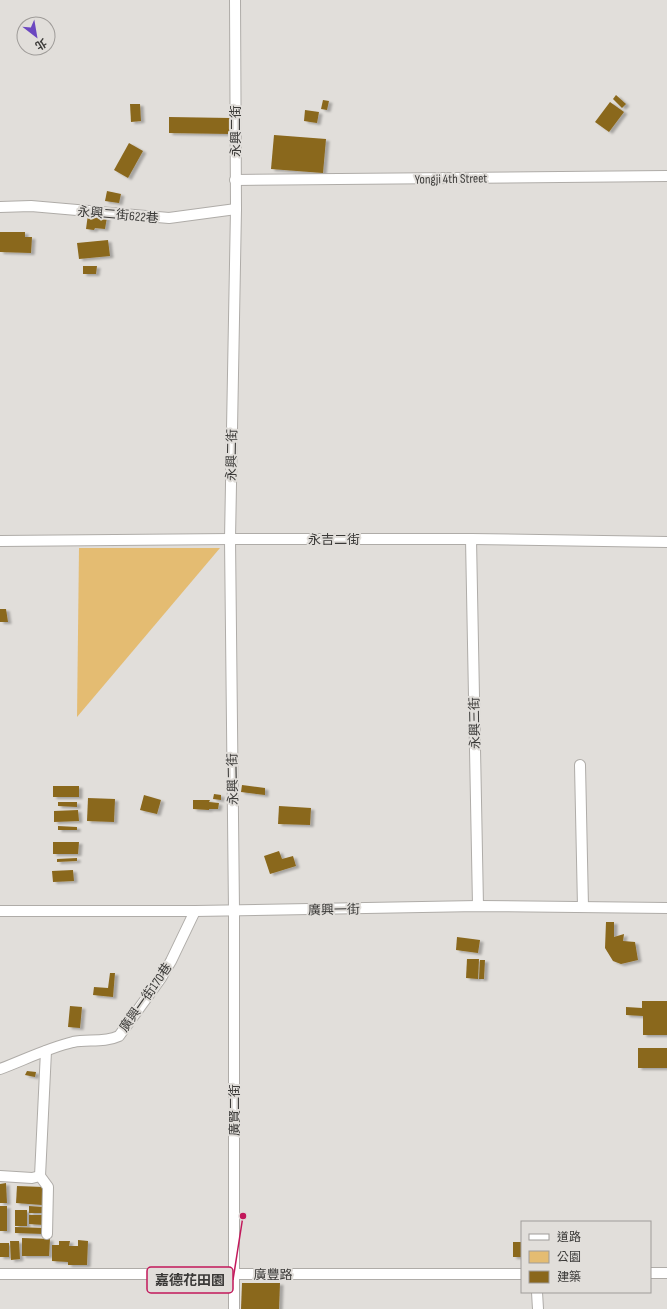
<svg xmlns="http://www.w3.org/2000/svg" width="667" height="1309" font-family="'Sofia Sans Condensed','Noto Sans TC',sans-serif">
<defs>
<filter id="shadow"><feDropShadow dx="3.5" dy="2" stdDeviation="1" flood-color="#0004"/></filter>
</defs>
<rect width="100%" height="100%" fill="#e1deda"/>
<path fill="#e4bc72" d="M 79,548 L 220,548 L 77,717 Z"/>
<g fill="#8a671c" filter="url(#shadow)">
<path d="M 616,95 L 626,104 L 622,108 L 613,99 Z"/>
<path d="M 323,100 L 329,101 L 327,110 L 321,109 Z"/>
<path d="M 610,102 L 624,112 L 609,132 L 595,122 Z"/>
<path d="M 130,104 L 140,104 L 141,121 L 131,122 Z"/>
<path d="M 305,110 L 319,112 L 317,123 L 304,121 Z"/>
<path d="M 169,117 L 230,118 L 230,134 L 169,133 Z"/>
<path d="M 274,135 L 326,139 L 323,173 L 271,169 Z"/>
<path d="M 129,143 L 143,151 L 128,178 L 114,170 Z"/>
<path d="M 107,191 L 121,194 L 119,203 L 105,201 Z"/>
<path d="M 88,214 L 107,217 L 105,229 L 95,228 L 94,230 L 86,229 Z"/>
<path d="M 0,232 L 25,232 L 25,237 L 32,237 L 31,253 L 0,252 Z"/>
<path d="M 108,240 L 110,256 L 79,259 L 77,243 Z"/>
<path d="M 83,266 L 97,266 L 96,274 L 83,274 Z"/>
<path d="M 0,609 L 6,609 L 8,622 L 0,622 Z"/>
<path d="M 242,785 L 265,788 L 265,795 L 241,792 Z"/>
<rect x="53" y="786" width="26" height="11"/>
<path d="M 214,794 L 221,795 L 221,800 L 213,799 Z"/>
<path d="M 144,795 L 161,800 L 157,814 L 140,810 Z"/>
<path d="M 88,798 L 115,799 L 114,822 L 87,821 Z"/>
<path d="M 193,800 L 210,800 L 209,802 L 219,803 L 218,809 L 209,809 L 209,810 L 193,809 Z"/>
<path d="M 58,802 L 77,802 L 77,807 L 58,806 Z"/>
<path d="M 279,806 L 311,808 L 310,825 L 278,824 Z"/>
<path d="M 78,810 L 79,821 L 54,822 L 54,811 Z"/>
<path d="M 58,826 L 77,827 L 77,830 L 58,830 Z"/>
<path d="M 53,842 L 79,842 L 78,854 L 53,854 Z"/>
<path d="M 279,851 L 282,859 L 293,856 L 296,866 L 270,874 L 264,856 Z"/>
<path d="M 77,858 L 77,861 L 57,862 L 57,859 Z"/>
<path d="M 73,870 L 74,881 L 53,882 L 52,871 Z"/>
<path d="M 606,922 L 614,922 L 614,937 L 624,934 L 623,941 L 635,942 L 638,960 L 621,964 L 613,961 L 605,948 Z"/>
<path d="M 457,937 L 480,940 L 478,953 L 456,950 Z"/>
<path d="M 467,959 L 479,959 L 478,979 L 466,978 Z"/>
<path d="M 480,960 L 485,960 L 484,979 L 479,979 Z"/>
<path d="M 110,973 L 115,973 L 113,997 L 93,995 L 94,987 L 108,988 Z"/>
<path d="M 642,1001 L 667,1001 L 667,1035 L 643,1035 L 643,1016 L 626,1015 L 626,1007 L 642,1008 Z"/>
<path d="M 70,1006 L 82,1007 L 80,1028 L 68,1027 Z"/>
<rect x="638" y="1048" width="29" height="20"/>
<path d="M 27,1071 L 36,1072 L 35,1077 L 25,1075 Z"/>
<path d="M 6,1183 L 7,1203 L 0,1203 L 0,1184 Z"/>
<path d="M 17,1186 L 43,1187 L 42,1205 L 16,1203 Z"/>
<rect x="0" y="1206" width="7" height="25"/>
<path d="M 29,1206 L 43,1207 L 43,1213 L 29,1213 Z"/>
<rect x="15" y="1210" width="12" height="16"/>
<path d="M 29,1215 L 44,1215 L 44,1225 L 29,1224 Z"/>
<path d="M 15,1227 L 44,1228 L 44,1234 L 15,1233 Z"/>
<path d="M 22,1238 L 50,1239 L 49,1256 L 22,1256 Z"/>
<path d="M 78,1240 L 88,1241 L 87,1265 L 68,1265 L 68,1262 L 52,1261 L 52,1245 L 59,1245 L 59,1241 L 70,1241 L 69,1246 L 78,1246 Z"/>
<path d="M 10,1241 L 19,1241 L 20,1259 L 11,1260 Z"/>
<rect x="513" y="1242" width="9" height="15"/>
<rect x="0" y="1243" width="9" height="14"/>
<path d="M 242,1283 L 280,1283 L 279,1309 L 241,1309 Z"/>
</g>
<g fill="none" stroke-linecap="round" stroke-linejoin="round">
<defs>
<g id="minor">
<path d="M 235,180 L 667,176"/>
<path d="M 0,207 L 31,206 L 169,218 L 236,209"/>
<path d="M 471,539 L 478,906"/>
<path d="M 0,541 L 230,539 L 471,539 L 667,542"/>
<path d="M 580,765 L 583,907"/>
<path d="M 0,911 L 195,911 L 478,906 L 667,908"/>
<path d="M 46,1051 L 40,1176 L 48,1187 L 47,1234"/>
<path d="M 0,1069 C 24,1060 48,1048 73,1042 C 88,1039 104,1043 119,1036 L 161,978 L 171,961 L 195,911"/>
<path d="M 0,1176 L 32,1178 L 40,1176"/>
<path d="M 650,1273 L 667,1273"/>
<path d="M 0,1274 L 522,1274"/>
<path d="M 537,1292 L 538,1309"/>
<path d="M 234,1309 L 234,910 L 230,539 L 236,209 L 235,0"/>
</g>
</defs>
<use href="#minor" stroke="#afaca8" stroke-width="12"/>
<use href="#minor" stroke="#fff" stroke-width="10"/>
</g>
<g text-anchor="middle" stroke-width="4" stroke-linejoin="round" paint-order="stroke">
<g font-size="13" fill="#3b3a38" stroke="#e1deda">
<text transform="translate(235 131) rotate(-90)" y="5">永興二街</text>
<text transform="translate(451 178) rotate(-1)" y="5">Yongji 4th Street</text>
<text transform="translate(118 214) rotate(5)" y="5">永興二街622巷</text>
<text transform="translate(231 455) rotate(-89)" y="5">永興二街</text>
<text x="334" y="544">永吉二街</text>
<text transform="translate(474 723) rotate(-91)" y="5">永興三街</text>
<text transform="translate(232 779) rotate(-91)" y="5">永興二街</text>
<text transform="translate(334 909) rotate(-1)" y="5">廣興一街</text>
<text transform="translate(145 997) rotate(-55)" y="5">廣興一街170巷</text>
<text transform="translate(234 1110) rotate(-90)" y="5">廣賢二街</text>
<text x="273" y="1279">廣豐路</text>
</g>
</g>
<path fill="none" stroke="#c2185b" stroke-width="1.5" d="M243 1216L233 1280"/>
<circle fill="#c2185b" stroke="#e1deda" stroke-width="1.5" cx="243" cy="1216" r="4"/>
<rect fill="#e1deda" stroke="#c2185b" stroke-width="1.5" x="147" y="1267" width="86" height="26" rx="4"/>
<g font-size="14" text-anchor="middle" font-weight="bold" fill="#3b3a38">
<text x="190" y="1285">嘉德花田園</text>
</g>
<rect x="521" y="1221" width="130" height="72" fill="#e1deda" stroke="#9f9c99"/>
<rect x="529" y="1234" width="20" height="6" fill="#ffffff" stroke="#9f9c99"/>
<text x="557" y="1241" font-size="12" fill="#3b3a38">道路</text>
<rect x="529" y="1251" width="20" height="12" fill="#e4bc72" stroke="#9f9c99"/>
<text x="557" y="1261" font-size="12" fill="#3b3a38">公園</text>
<rect x="529" y="1271" width="20" height="12" fill="#8a671c" stroke="#9f9c99"/>
<text x="557" y="1281" font-size="12" fill="#3b3a38">建築</text>
<g transform="translate(36 36) rotate(149)"><circle r="19" fill="#e1deda" stroke="#9f9c99"/>
<path d="M0-3L7 15L0 10L-7 15Z" fill="#6b47c0"/>
<text y="-6" font-size="11" font-weight="bold" text-anchor="middle" fill="#3b3a38">北</text>
</g>
</svg>
